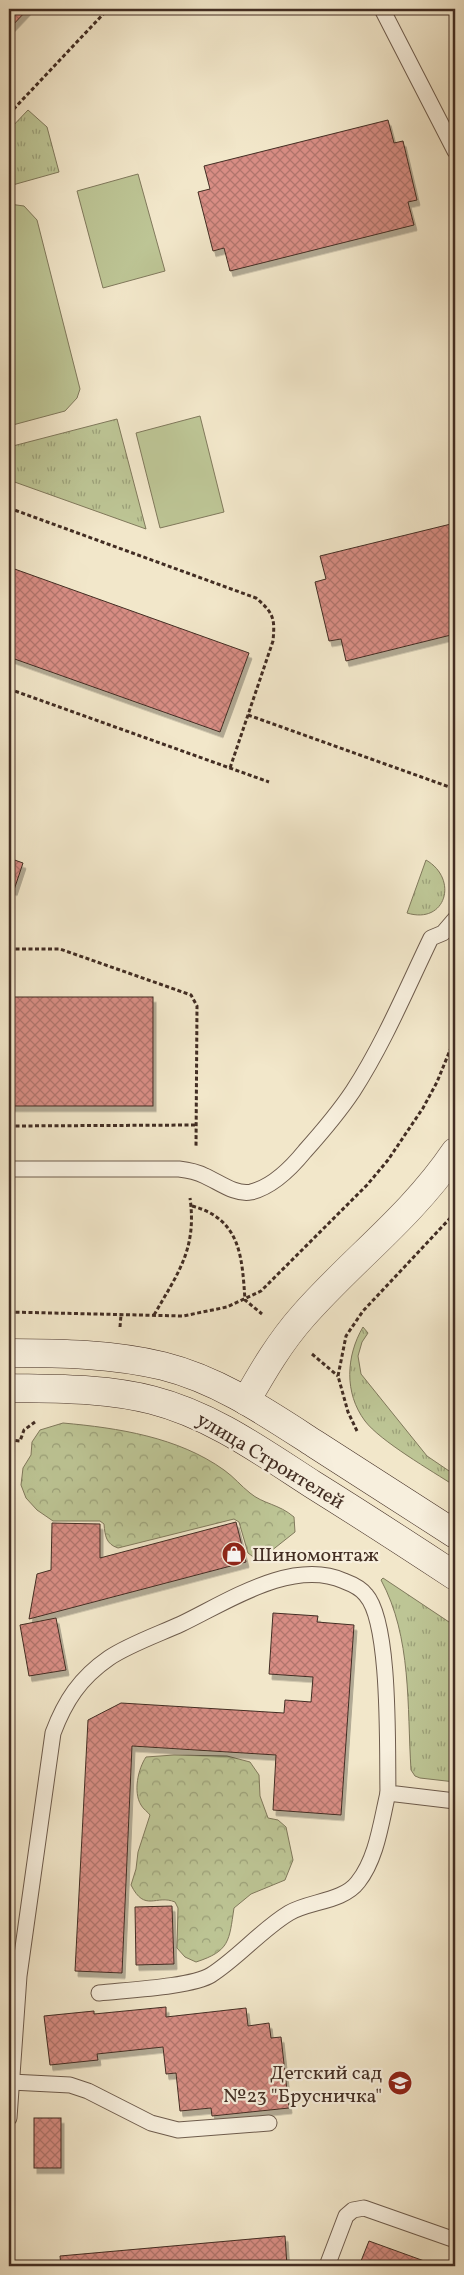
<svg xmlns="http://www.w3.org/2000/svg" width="464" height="2275" font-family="Vollkorn,serif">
<defs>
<pattern id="grass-tufts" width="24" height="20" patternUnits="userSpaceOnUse" patternTransform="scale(1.25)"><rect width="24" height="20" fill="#bdc595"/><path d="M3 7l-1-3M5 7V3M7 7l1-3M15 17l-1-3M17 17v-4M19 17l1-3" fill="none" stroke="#9ba079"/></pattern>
<pattern id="forest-crowns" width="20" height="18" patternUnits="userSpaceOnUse" patternTransform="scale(1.25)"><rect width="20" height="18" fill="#bdc595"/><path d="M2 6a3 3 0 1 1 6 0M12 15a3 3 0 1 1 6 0" fill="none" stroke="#9ba079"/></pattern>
<pattern id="building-cross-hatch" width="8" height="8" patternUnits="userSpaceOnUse" patternTransform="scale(1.25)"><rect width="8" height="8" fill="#d88d84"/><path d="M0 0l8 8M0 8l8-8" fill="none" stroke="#b1746c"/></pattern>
<filter id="shadow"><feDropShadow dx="3" dy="5.5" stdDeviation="0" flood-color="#0004"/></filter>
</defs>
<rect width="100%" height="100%" fill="#f2e7ca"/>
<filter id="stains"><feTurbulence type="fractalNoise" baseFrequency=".004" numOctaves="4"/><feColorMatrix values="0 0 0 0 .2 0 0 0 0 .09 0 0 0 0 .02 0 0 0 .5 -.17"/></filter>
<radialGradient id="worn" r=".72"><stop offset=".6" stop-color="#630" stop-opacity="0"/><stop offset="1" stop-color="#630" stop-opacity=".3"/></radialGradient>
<g fill="url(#grass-tufts)" stroke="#80795c">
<path d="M 28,110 L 47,127 L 59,172 L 9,186 L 9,130 Z"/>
<path d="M 117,419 L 146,529 L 9,480 L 9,447 Z"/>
<path d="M 426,860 C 459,879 446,925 407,913 Z"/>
<path d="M 363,1327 L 368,1333 L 362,1342 L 358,1356 L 361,1374 L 427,1456 L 455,1475 L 455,1486 C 432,1471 380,1441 365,1421 C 344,1393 346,1356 363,1327 Z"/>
<path d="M 383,1578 L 455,1626 L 455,1782 L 420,1778 L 415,1776 L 411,1770 C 407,1707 412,1637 381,1580 Z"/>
</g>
<g fill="url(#forest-crowns)" stroke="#80795c">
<path d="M 63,1423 C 118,1428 178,1437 224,1470 C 234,1477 241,1486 250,1493 C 263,1504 279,1504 294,1517 L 295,1532 L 266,1555 L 256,1559 L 248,1553 L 239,1522 L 234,1519 L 118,1548 C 106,1544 105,1536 104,1524 L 100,1521 L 53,1521 L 37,1510 L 26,1498 L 21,1485 L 23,1468 L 31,1455 L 32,1442 L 40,1430 Z"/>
<path d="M 174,1755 L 227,1756 L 250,1762 L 259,1775 L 260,1796 L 268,1818 L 278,1820 L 286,1827 L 293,1860 L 285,1880 L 251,1894 L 234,1908 C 229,1941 230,1951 196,1962 L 185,1957 L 177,1948 L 178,1908 L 175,1902 C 156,1894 145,1913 131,1885 L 136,1869 L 138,1852 L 150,1815 C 148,1812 143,1809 141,1805 C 133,1792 138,1769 146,1757 Z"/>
</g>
<g fill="#bdc595" stroke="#80795c">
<path d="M 138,174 L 165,271 L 103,288 L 77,191 Z"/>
<path d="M 9,204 L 24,206 L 37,220 L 80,389 L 77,398 L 65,411 L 9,426 Z"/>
<path d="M 200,416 L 224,512 L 160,528 L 136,433 Z"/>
</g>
<g fill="url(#building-cross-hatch)" stroke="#422d23" filter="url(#shadow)">
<path d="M 9,9 L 28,9 L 9,29 Z"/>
<path d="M 388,120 L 394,143 L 403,141 L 417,200 L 408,202 L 414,225 L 230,271 L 224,248 L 213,251 L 198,192 L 210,189 L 204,166 Z"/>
<path d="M 455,523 L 455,634 L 346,661 L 341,639 L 329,641 L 315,582 L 326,579 L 320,556 Z"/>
<path d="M 9,567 L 249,653 L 220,732 L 9,657 Z"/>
<path d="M 9,858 L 23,863 L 14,890 L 9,888 Z"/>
<rect x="9" y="997" width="144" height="109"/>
<path d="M 236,1522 L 246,1562 L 29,1619 L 37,1574 L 51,1570 L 52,1523 L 100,1524 L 100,1558 Z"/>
<path d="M 273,1613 L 318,1616 L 317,1622 L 354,1625 L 341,1815 L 273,1810 L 276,1755 L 132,1746 L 122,1973 L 75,1971 L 88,1720 L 121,1703 L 284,1713 L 285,1700 L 311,1702 L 313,1677 L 269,1674 Z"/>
<path d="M 56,1618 L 66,1670 L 29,1676 L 20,1625 Z"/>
<path d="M 172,1906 L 174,1964 L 136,1965 L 135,1907 Z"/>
<path d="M 166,2007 L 166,2017 L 246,2008 L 248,2026 L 269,2023 L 271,2038 L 281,2037 L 289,2108 L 212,2116 L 211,2108 L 180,2111 L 176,2073 L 166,2074 L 163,2047 L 97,2054 L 98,2060 L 50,2065 L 44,2016 L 94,2011 L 94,2014 Z"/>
<rect x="34" y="2118" width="27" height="50"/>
<path d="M 285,2236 L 287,2266 L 61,2266 L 60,2256 Z"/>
<path d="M 369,2241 L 438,2266 L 359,2266 Z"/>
<path d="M 56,2263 L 56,2266 L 30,2266 L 30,2265 Z"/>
</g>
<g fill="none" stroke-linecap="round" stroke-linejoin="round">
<defs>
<g id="lane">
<path d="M 382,9 L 455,151"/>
<path d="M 9,1169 L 179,1169 C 188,1170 197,1172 205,1176 C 219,1182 235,1195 251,1192 C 272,1187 292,1167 305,1151 C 322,1132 339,1112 353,1091 C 384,1043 406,990 431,938 L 443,933 L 455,919"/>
<path d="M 99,1993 C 125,1990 192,1987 211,1975 C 239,1957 261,1930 289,1913 C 309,1901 343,1902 358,1882 C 377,1858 381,1822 388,1793"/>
<path d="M 11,2082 L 70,2085 L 88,2091 L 151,2123 L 178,2130 L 269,2123"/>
<path d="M 9,2118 L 19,1976 L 53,1733 C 65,1701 80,1678 109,1658 C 128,1645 159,1634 181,1624 C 227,1602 292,1558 344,1581 C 352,1584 361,1588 366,1595 C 391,1623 387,1751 388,1793 L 455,1801"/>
<path d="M 327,2266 L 346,2216 L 353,2210 L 364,2208 L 455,2240"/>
</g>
<path id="street" d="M 246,1401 C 263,1371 280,1342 303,1316 C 353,1259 411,1217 455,1152"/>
<g id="secondary">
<path d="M 9,1353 C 61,1353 113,1354 163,1366 C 219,1380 267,1413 315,1444 C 362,1474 408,1504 455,1534"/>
<path d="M 9,1388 C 57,1389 105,1388 152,1400 C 211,1415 261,1451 312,1484 C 360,1514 408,1545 455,1576"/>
</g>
</defs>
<use href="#lane" stroke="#6e5c4d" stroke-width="17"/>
<use href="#street" stroke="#6e5c4d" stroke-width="29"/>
<use href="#secondary" stroke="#422d23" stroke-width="29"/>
<g stroke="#422d23" stroke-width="3" stroke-dasharray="4 2.5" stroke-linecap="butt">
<path d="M 9,114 L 108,9"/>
<path d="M 9,508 L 256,598 C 274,613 275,619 273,641 L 230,768"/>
<path d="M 9,689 L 269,782"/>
<path d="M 248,715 L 455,789"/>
<path d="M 9,949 L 60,949 L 191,995 L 197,1006 L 196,1147"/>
<path d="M 9,1126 L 197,1125"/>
<path d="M 192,1206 C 241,1219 242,1257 245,1300 L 262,1314"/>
<path d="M 9,1312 L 183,1316 L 227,1307 L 261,1291 L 367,1185 L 388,1160 L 423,1108 L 437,1082 L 455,1038"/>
<path d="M 154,1315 C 178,1273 197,1249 190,1198"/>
<path d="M 120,1327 L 121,1315"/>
<path d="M 312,1354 L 338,1376"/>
<path d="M 357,1431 L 348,1412 L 338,1376 L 346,1336 L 363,1311 L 455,1213"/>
<path d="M 9,1440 L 20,1441 L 24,1430 L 35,1422"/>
</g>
<use href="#lane" stroke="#f7efdd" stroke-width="15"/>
<use href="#street" stroke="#f7efdd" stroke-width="28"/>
<use href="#secondary" stroke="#f7efdd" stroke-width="28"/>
</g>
<defs>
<symbol id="shop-disc" viewBox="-11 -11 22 22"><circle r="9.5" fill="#8f2418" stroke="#f7efdd"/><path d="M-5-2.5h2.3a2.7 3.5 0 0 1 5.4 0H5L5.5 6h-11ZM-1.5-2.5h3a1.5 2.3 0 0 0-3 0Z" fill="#fff"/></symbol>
<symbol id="school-disc" viewBox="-11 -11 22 22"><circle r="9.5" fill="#8f2418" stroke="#f7efdd"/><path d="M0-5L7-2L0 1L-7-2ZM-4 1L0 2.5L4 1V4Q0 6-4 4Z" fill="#fff"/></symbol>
</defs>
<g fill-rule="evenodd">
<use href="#shop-disc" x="220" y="1540" width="28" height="28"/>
<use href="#school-disc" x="386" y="2069" width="28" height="28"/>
</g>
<g text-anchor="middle" stroke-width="4.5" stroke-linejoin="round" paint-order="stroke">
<g font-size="20" fill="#422d23" stroke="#f7efdd">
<text transform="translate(271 1460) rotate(31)" y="7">улица Строителей</text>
</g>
<g font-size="20" fill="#422d23" stroke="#f7efdd" text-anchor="start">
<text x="252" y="1561">Шиномонтаж</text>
<text x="382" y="2079" text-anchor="end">Детский сад<tspan x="382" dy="23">№23 "Брусничка"</tspan></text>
</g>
</g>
<rect width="464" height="2275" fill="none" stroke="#f2e7ca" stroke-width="30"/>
<rect x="10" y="10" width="444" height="2255" fill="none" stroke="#422d23" stroke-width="2.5"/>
<rect x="15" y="15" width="434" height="2245" fill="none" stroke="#422d23"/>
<rect width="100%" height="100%" filter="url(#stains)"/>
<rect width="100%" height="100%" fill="url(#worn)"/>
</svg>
